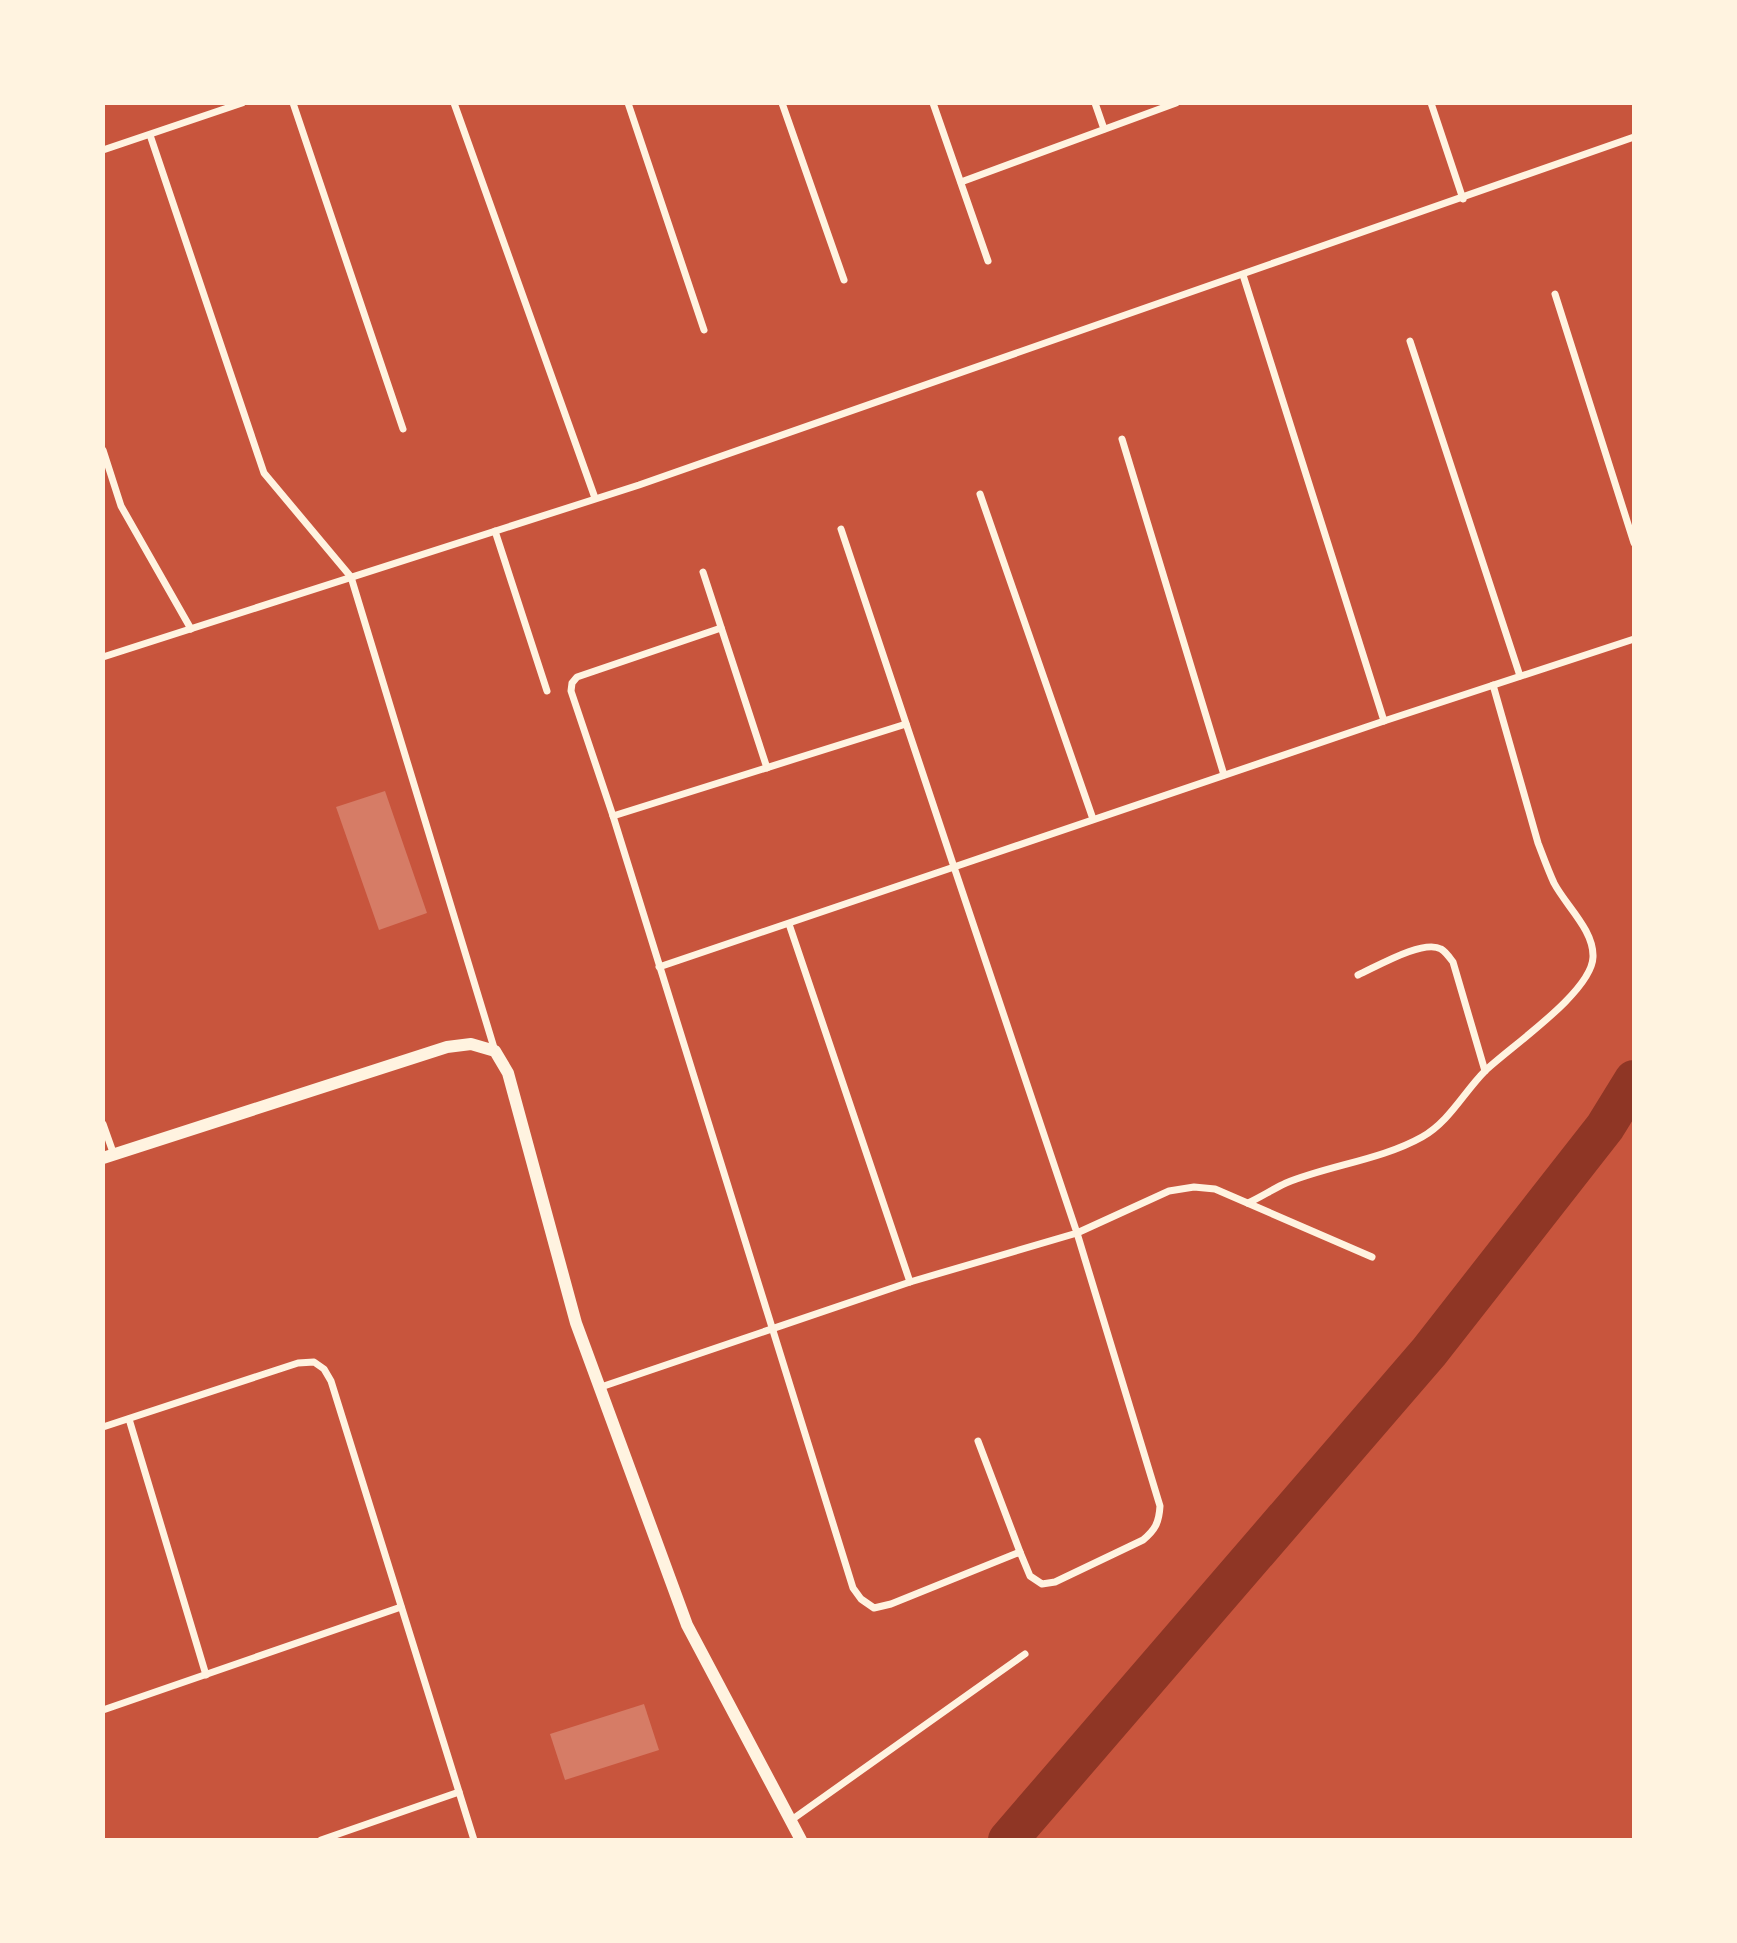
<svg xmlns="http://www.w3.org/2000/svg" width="1737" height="1943" font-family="'Space Grotesk',sans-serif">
<rect width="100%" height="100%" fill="#c8553d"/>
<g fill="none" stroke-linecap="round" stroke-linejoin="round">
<path stroke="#8f3625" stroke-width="40" d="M 1008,1840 L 1429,1352 L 1605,1127 L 1634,1080"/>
</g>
<g fill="#d67c66">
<path d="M 385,791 L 427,913 L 379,930 L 336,807 Z"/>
<path d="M 644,1704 L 659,1750 L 565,1780 L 550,1734 Z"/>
</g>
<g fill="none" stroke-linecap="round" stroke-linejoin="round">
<g stroke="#fff3e0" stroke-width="7">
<path d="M 293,103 L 403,429"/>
<path d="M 454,103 L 595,498"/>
<path d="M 628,103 L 704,330"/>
<path d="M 782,103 L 844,280"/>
<path d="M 933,103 L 988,261"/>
<path d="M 1095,103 L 1104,129"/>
<path d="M 1431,103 L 1463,199"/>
<path d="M 150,135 L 264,473 L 351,577 L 495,1051"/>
<path d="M 103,150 L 242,103"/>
<path d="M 961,182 L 1176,103"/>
<path d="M 1555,294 L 1634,543"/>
<path d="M 1410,341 L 1520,676"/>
<path d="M 1122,439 L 1224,775"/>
<path d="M 103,450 L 121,506 L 191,629"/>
<path d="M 980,494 L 1093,819"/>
<path d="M 495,531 L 547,691"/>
<path d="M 703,572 L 767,768"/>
<path d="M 721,628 L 577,677 L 572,683 L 571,691 L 613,816 L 853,1588 L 861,1599 L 874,1608 L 891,1604 L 1020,1552 L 1030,1576 L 1042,1584 L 1055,1582 L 1143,1540 C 1155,1530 1159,1523 1160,1506 L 1077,1233 L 1169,1191 L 1194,1187 L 1215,1189 L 1372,1257"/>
<path d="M 103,657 L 639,485 L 1634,137"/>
<path d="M 1384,721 L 1634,639"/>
<path d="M 613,816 L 906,724"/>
<path d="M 789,924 L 910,1282"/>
<path d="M 659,967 L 954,867 L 841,529"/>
<path d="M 1358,975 C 1376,967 1423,939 1441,949 C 1445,951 1450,958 1453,962 L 1485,1071"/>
<path d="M 103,1124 L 114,1155"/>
<path d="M 1248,1203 C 1261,1197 1273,1189 1286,1183 C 1330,1165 1381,1160 1422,1137 C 1449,1122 1464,1092 1485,1071 C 1510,1047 1592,992 1593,957 C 1594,930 1566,906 1554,883 C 1548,870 1543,856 1538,843 L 1493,685"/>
<path d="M 601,1387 L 910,1282 L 1077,1233 L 954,867 L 1384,721 L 1243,275"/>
<path d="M 129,1419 L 206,1675"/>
<path d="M 103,1427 L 298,1363 L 314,1362 L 324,1369 L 331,1381 L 474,1840"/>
<path d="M 978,1441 L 1020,1552"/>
<path d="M 103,1710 L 401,1607"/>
<path d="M 790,1821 L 1025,1654"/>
<path d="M 321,1840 L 459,1792"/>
</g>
<path stroke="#fff3e0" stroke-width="12" d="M 103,1158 L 447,1047 L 471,1044 L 495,1051 L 508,1073 L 576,1323 L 687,1625 L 801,1840"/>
</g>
<rect width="1737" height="1943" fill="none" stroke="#fff3e0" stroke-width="210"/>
</svg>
